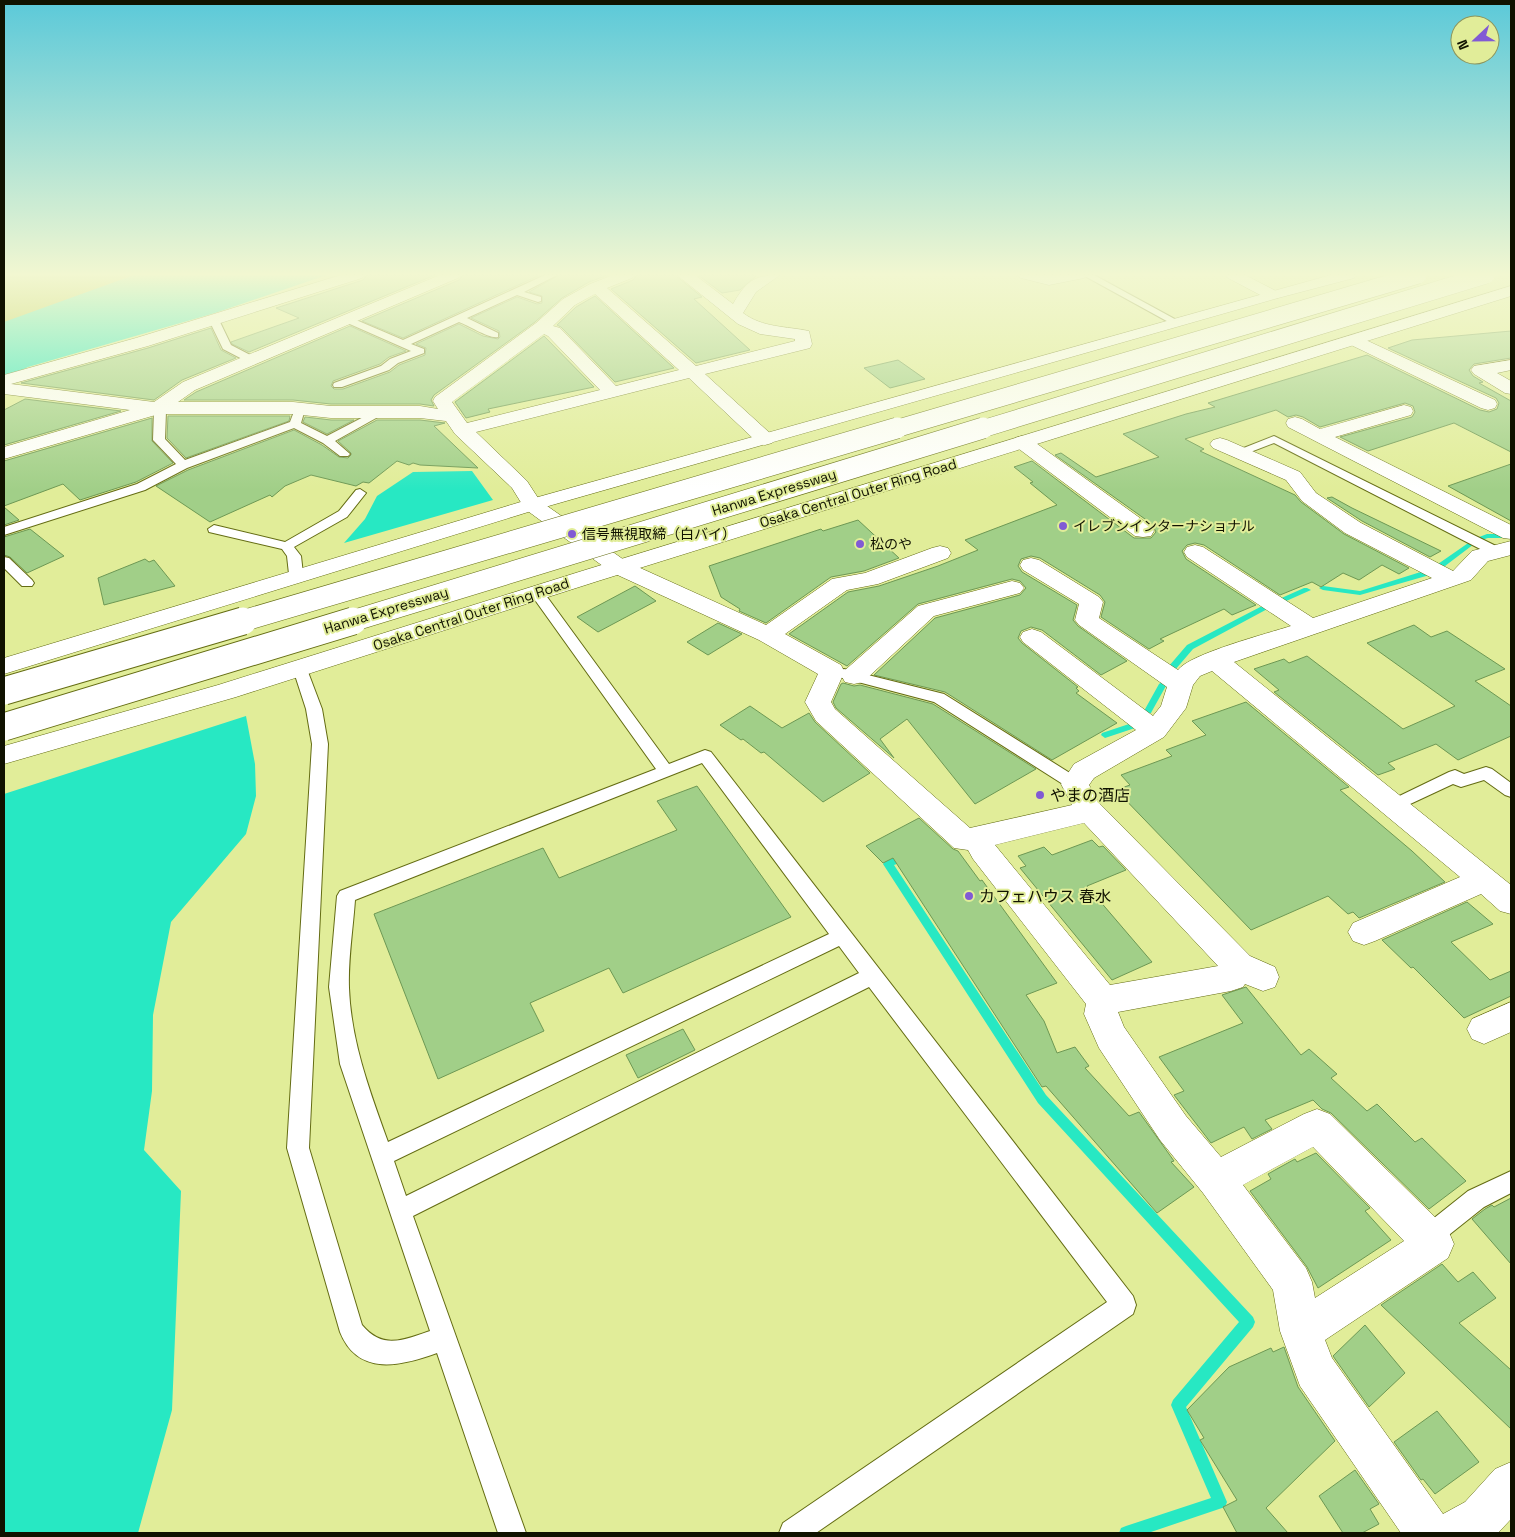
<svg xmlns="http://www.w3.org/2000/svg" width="1515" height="1537" font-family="'Space Grotesk','Noto Sans JP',sans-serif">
<rect width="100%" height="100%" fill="#e1ed99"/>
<path fill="#b9c648" d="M 4,275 L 140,275 L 4,323 Z"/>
<g fill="#27e8c3">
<path d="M 134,275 L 327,275 L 215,313 L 28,367 L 16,373 L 4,376 L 4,322 Z"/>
<path d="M 472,471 L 493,500 L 344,543 L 365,519 L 377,496 L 413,472 Z"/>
<path d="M 246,716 L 255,764 L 256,796 L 246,834 L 171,922 L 153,1015 L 152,1091 L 144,1150 L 181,1191 L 172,1410 L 138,1533 L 4,1533 L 4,794 Z"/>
</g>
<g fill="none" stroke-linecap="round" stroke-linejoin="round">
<g fill="#27e8c3" fill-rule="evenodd">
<path d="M 1487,534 L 1510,534 L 1511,538 L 1488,538 L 1478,541 L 1445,566 L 1442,566 L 1438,564 L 1474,539 Z"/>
<path d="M 1427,570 L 1430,570 L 1434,572 L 1433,574 L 1360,595 L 1323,590 L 1319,588 L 1323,586 L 1360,591 Z"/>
<path d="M 1304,588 L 1307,588 L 1311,590 L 1284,602 L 1278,602 L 1277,600 Z"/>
<path d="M 1266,604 L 1269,604 L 1273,606 L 1193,649 L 1175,670 L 1169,670 L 1168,668 L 1169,666 L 1187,645 Z"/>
<path d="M 1163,681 L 1167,684 L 1152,711 L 1151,713 L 1145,713 L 1144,711 L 1159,684 Z"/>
<path d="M 1132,723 L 1136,726 L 1135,728 L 1105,738 L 1101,735 L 1102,733 Z"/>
<path d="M 905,853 L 908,854 L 910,857 L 908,860 L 894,865 L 1046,1095 L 1253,1317 L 1255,1322 L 1253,1327 L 1186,1407 L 1227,1502 L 1225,1507 L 1148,1533 L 1119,1533 L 1121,1528 L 1126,1526 L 1211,1498 L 1171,1405 L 1173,1400 L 1239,1322 L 1038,1103 L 883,864 L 885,861 Z"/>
</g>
</g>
<g fill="#a1cf88" stroke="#6d9854">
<path d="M 367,275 L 435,275 L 249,352 L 232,344 L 231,342 L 299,318 L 276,308 L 363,280 Z"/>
<path d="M 463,275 L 540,275 L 403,338 L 362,321 L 459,280 Z"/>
<path d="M 559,275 L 608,275 L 589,282 L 562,298 L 535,322 L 434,395 L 431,400 L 434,406 L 420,404 L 331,404 L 293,400 L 184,400 L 196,392 L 350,326 L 406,351 L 389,357 L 380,364 L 333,381 L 331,386 L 334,389 L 343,389 L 390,372 L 399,365 L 425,355 L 426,348 L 416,344 L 459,324 L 483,336 L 498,339 L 500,337 L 499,331 L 471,318 L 517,297 L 537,304 L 542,303 L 542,296 L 529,292 Z"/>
<path d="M 637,275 L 675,275 L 702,297 L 694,299 L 750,350 L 696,363 L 611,289 L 633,280 Z"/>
<path d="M 698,275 L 756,275 L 756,276 L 740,290 L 722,293 Z"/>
<path d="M 595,296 L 674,368 L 615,382 L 561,327 L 557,325 L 576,307 Z"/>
<path d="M 211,328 L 221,350 L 236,358 L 182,380 L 154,400 L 21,383 L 148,348 Z"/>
<path d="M 1511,331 L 1511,358 L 1474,364 L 1469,370 L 1473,376 L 1483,382 L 1479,383 L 1511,401 L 1511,452 L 1454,423 L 1368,451 L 1340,437 L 1412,417 L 1415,412 L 1413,406 L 1405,403 L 1320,427 L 1303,417 L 1296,415 L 1288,417 L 1276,410 L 1185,439 L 1204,449 L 1200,451 L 1295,495 L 1301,502 L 1344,534 L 1409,568 L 1399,574 L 1382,565 L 1359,580 L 1343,573 L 1321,587 L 1312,582 L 1280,595 L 1204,545 L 1195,543 L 1187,545 L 1182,551 L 1186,559 L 1256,605 L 1232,615 L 1224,609 L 1160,639 L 1164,641 L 1149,649 L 1101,617 L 1105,602 L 1100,595 L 1040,558 L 1031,556 L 1021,559 L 1018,566 L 1022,572 L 1077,605 L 1073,620 L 1078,626 L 1127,661 L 1101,675 L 1042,630 L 1031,627 L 1021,631 L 1018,638 L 1022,643 L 1078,687 L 1076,688 L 1079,691 L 1076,693 L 1117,723 L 1052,760 L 945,692 L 874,675 L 935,618 L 1020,595 L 1026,588 L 1020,581 L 1012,579 L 918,604 L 847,666 L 789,634 L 848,592 L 879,586 L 938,566 L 978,550 L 965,540 L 1057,505 L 1030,483 L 1033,482 L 1014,467 L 1032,461 L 1134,538 L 1151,538 L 1156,532 L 1152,524 L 1055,455 L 1061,453 L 1096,477 L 1159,457 L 1123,434 L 1186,414 L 1215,407 L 1208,403 L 1367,355 L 1480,410 L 1489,412 L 1497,409 L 1499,403 L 1496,398 L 1388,348 L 1412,340 Z"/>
<path d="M 544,336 L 594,387 L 488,409 L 490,412 L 466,418 L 455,402 Z"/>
<path d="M 898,360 L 925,379 L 890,388 L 864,368 Z"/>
<path d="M 25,399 L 121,411 L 4,445 L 4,410 Z"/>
<path d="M 168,416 L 290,416 L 289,421 L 186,458 L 167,438 Z"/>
<path d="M 305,417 L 331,420 L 354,420 L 327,434 L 303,422 Z"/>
<path d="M 152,418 L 152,441 L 173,463 L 136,482 L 80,500 L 63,484 L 4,506 L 4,461 Z"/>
<path d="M 377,420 L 420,420 L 445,423 L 434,426 L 478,468 L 420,465 L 413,463 L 409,465 L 397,461 L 369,483 L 363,482 L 356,486 L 311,475 L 285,486 L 272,497 L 270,495 L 210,522 L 156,486 L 188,470 L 294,430 L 322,445 L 339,457 L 348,458 L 351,455 L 351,453 L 338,441 Z"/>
<path d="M 1511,464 L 1511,521 L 1448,486 Z"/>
<path d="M 1332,497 L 1352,508 L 1441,551 L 1430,557 L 1362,521 L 1327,498 Z"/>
<path d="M 4,507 L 19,520 L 4,525 Z"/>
<path d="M 858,520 L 899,558 L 864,571 L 831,577 L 766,623 L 739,611 L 740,609 L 721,597 L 709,566 L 821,529 L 823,531 Z"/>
<path d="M 30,529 L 64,556 L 27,573 L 10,557 L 4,555 L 4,537 Z"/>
<path d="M 145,559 L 149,562 L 154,560 L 175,586 L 104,605 L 98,578 Z"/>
<path d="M 635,586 L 656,601 L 598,632 L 577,617 Z"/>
<path d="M 718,623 L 742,634 L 708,655 L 687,642 Z"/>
<path d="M 1414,625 L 1431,637 L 1447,631 L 1505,669 L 1475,681 L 1511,706 L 1511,736 L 1458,760 L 1436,744 L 1388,763 L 1395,769 L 1378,775 L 1274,692 L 1279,690 L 1254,669 L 1284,659 L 1289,663 L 1307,656 L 1403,729 L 1455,706 L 1367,643 Z"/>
<path d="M 843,683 L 854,686 L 860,685 L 933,704 L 1036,769 L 975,804 L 907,719 L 880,739 L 894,758 L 836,708 L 833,702 L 841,684 Z"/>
<path d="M 1246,702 L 1349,787 L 1340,790 L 1412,851 L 1445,882 L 1359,918 L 1353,912 L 1348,914 L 1328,896 L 1251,930 L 1116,790 L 1130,785 L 1121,775 L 1172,756 L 1166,750 L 1206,735 L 1192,721 Z"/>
<path d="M 750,706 L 782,728 L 809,713 L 815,722 L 870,773 L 823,802 L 764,752 L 761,753 L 743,739 L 741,740 L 720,725 Z"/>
<path d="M 697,786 L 791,917 L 623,993 L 609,968 L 530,1003 L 544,1031 L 438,1079 L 374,914 L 543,848 L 559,878 L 677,830 L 657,801 Z"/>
<path d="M 919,818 L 953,849 L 958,851 L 980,881 L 982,880 L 1057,983 L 1026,995 L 1044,1021 L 1057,1053 L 1075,1047 L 1089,1066 L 1085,1068 L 1129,1116 L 1139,1112 L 1174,1161 L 1171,1162 L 1194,1187 L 1157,1213 L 1046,1086 L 1042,1087 L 893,858 L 883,863 L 866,846 Z"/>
<path d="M 1092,840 L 1099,847 L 1103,846 L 1126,870 L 1087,886 L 1152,962 L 1112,980 L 1020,868 L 1026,866 L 1018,856 L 1044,847 L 1052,855 Z"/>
<path d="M 1467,902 L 1493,924 L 1451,942 L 1490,980 L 1511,971 L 1511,996 L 1464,1018 L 1413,967 L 1411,968 L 1382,940 Z"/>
<path d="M 1246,987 L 1301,1055 L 1309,1049 L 1337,1074 L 1331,1078 L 1367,1111 L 1377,1104 L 1415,1142 L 1422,1138 L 1466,1181 L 1429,1209 L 1331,1113 L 1322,1109 L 1313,1100 L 1265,1120 L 1272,1129 L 1252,1139 L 1244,1127 L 1211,1143 L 1174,1095 L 1184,1091 L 1159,1057 L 1243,1023 L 1222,995 Z"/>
<path d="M 683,1029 L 695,1050 L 638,1078 L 626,1055 Z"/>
<path d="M 1316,1153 L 1370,1208 L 1365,1211 L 1391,1240 L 1318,1288 L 1307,1267 L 1250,1191 L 1271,1179 L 1268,1174 L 1275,1170 L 1295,1159 L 1297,1162 Z"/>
<path d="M 1511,1198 L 1511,1264 L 1472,1219 L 1485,1209 L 1492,1205 L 1494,1207 Z"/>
<path d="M 1442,1264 L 1458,1282 L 1473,1272 L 1496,1298 L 1459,1323 L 1511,1370 L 1511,1429 L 1381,1305 Z"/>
<path d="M 1365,1325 L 1405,1373 L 1369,1407 L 1333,1356 Z"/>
<path d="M 1284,1347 L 1298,1387 L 1335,1441 L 1266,1508 L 1288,1533 L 1237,1533 L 1223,1507 L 1237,1500 L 1200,1440 L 1204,1438 L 1187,1410 L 1229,1367 L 1271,1348 L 1273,1352 Z"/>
<path d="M 1437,1411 L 1479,1462 L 1435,1494 L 1423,1479 L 1421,1480 L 1394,1442 Z"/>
<path d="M 1355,1470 L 1379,1504 L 1370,1509 L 1379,1524 L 1362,1533 L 1343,1533 L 1319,1496 Z"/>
</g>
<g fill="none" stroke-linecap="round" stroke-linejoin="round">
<defs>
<g id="lane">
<path d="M 545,275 L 557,275 L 524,292 L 541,297 L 541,301 L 538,302 L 517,295 L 467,318 L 498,333 L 498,337 C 489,339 468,325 459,322 L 411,344 L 424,349 L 424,353 L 398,363 L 389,370 L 342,387 L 334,387 L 333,385 L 334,383 L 381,366 L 390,359 L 411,351 L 343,321 L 343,317 L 349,317 L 403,340 Z"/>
<path d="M 1083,275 L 1094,275 L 1182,323 L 1180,325 L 1174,325 Z"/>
<path d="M 214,317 L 219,320 L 231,345 L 256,358 L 257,360 L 256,362 L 248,362 L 223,349 L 209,320 Z"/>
<path d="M 158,405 L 162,406 L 166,411 L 165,439 L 185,460 L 290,422 L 295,409 L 300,406 L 305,409 L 301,423 L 327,436 L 375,411 L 383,411 L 385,413 L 335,441 L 350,454 L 348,456 L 340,456 L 323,443 L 294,428 L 187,468 L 145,490 L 4,535 L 4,527 L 137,484 L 176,464 L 153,440 L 154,411 L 153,408 Z"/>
<path d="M 1274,436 L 1500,548 L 1502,551 L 1500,554 L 1490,554 L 1274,443 L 1240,456 L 1234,453 L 1236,451 Z"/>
<path d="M 360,489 L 366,493 L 347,517 L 294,547 L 301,556 L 303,574 L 301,577 L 296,578 L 289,574 L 287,556 L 282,549 L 209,532 L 208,529 L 214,525 L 285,542 L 339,511 L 356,490 Z"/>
<path d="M 4,557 L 9,558 L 32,580 L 34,583 L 32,586 L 22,586 L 4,568 Z"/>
<path d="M 537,589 L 542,590 L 669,764 L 705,750 L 711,752 L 1133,1296 L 1136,1305 L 1133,1314 L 816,1533 L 779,1533 L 783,1523 L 1107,1302 L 869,987 L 413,1216 L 526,1533 L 498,1533 L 437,1353 C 401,1366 358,1377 340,1332 L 287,1148 L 312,744 L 306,709 L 294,672 L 296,669 L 306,669 L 308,672 L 322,709 L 328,744 L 309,1148 L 362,1325 C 383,1350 403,1340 430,1331 L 340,1064 L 329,987 L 337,896 L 340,891 L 656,769 L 530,593 ZM 702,763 L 829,934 L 388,1142 C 370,1092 351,1042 349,988 C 348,959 353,929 355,900 ZM 839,946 L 859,973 L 406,1196 L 394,1161 Z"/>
<path d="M 844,669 L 944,694 L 1081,780 L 1083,784 L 1081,788 L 1075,790 L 1069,788 L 934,702 L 839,677 L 837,674 L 839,671 Z"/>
<path d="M 1486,767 L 1492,769 L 1511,783 L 1511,797 L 1505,795 L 1484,780 L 1461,787 L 1453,784 L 1393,812 L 1387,810 L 1385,806 L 1387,802 L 1449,772 L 1455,770 L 1464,774 Z"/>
<path d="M 1511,1171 L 1511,1193 L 1484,1207 L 1435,1246 L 1427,1250 L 1419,1246 L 1415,1238 L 1419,1230 L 1468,1191 Z"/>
</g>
<g id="street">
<path d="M 341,275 L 365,275 L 362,278 L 148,346 L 11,384 L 154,402 L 183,382 L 440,275 L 461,275 L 458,278 L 195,390 L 178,402 L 293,402 L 331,406 L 420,406 L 438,409 L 433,401 L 435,397 L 536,323 L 563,299 L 590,284 L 613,275 L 635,275 L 632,278 L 607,288 L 696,366 L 795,341 L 795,339 L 760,334 L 738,324 L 677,275 L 695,275 L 733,304 C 746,282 753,275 780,275 L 756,292 L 743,313 C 763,328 786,326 809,331 L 812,344 L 810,348 L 705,374 L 772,435 L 775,439 L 772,443 L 765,445 L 758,443 L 689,378 L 476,432 L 527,481 L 540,501 L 627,562 L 766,625 L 832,579 L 865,573 L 932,548 L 940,546 L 948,548 L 951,553 L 948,558 L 878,584 L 847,590 L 785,634 L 841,665 L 844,671 L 918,606 L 1012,581 L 1020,583 L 1024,588 L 1020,593 L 934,616 L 863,682 L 854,684 L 845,682 L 842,677 L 831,702 L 835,709 L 970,828 L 1072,805 L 1061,784 L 1074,764 L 1136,730 L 1023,642 L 1020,637 L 1023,632 L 1032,629 L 1041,632 L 1153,716 L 1161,706 L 1167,687 L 1079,625 L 1075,620 L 1079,604 L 1023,570 L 1020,565 L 1023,560 L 1031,558 L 1039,560 L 1099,597 L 1103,602 L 1099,618 L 1178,670 C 1189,654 1269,633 1291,626 L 1187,557 L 1184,552 L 1187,547 L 1195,545 L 1203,547 L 1313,618 L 1432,578 L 1345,533 L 1302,501 L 1286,480 L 1213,448 L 1210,444 L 1213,440 L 1220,438 L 1227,440 L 1300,472 L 1316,493 L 1361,523 L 1453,571 L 1472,551 L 1511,541 L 1511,555 L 1488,561 L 1471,580 L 1234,662 L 1511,885 L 1511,914 L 1500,911 L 1481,894 L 1375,941 L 1364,945 L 1353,941 L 1348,932 L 1353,923 L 1460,877 L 1212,671 L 1200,676 L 1193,685 L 1186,708 L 1164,737 L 1094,778 L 1089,785 L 1100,804 L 1250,956 L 1275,967 L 1279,977 L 1275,987 L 1263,991 L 1245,984 L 1243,987 L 1231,991 L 1118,1012 L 1124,1027 L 1186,1116 L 1221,1157 L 1304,1114 L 1317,1109 L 1330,1114 L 1448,1230 L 1454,1244 L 1448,1258 L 1325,1340 L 1332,1358 L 1443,1514 L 1465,1502 L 1495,1469 L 1511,1462 L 1511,1519 L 1498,1533 L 1401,1533 L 1300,1386 L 1280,1331 L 1273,1290 L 1203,1193 L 1160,1140 L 1099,1048 L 1084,1014 L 1086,1004 L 973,859 L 968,850 L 954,848 L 816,721 L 805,702 L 818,674 L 759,640 L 611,572 L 525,509 L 512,488 L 455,434 L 446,421 L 420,418 L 331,418 L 293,414 L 159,414 L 4,459 L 4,447 L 130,410 L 4,394 L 4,375 L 136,338 ZM 595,294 L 679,370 L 616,386 L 560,328 L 553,326 L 575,305 ZM 544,334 L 548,336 L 600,390 L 467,423 L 452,402 ZM 1084,823 L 1218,966 L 1110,985 L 995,845 ZM 1313,1147 L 1404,1241 L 1315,1298 L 1312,1282 L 1306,1268 L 1243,1185 Z"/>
<path d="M 1018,275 L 1087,275 L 1084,278 L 1049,285 L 1021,278 Z"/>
<path d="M 1225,275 L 1245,275 L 1278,292 L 1280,295 L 1278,298 L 1266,298 L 1228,278 Z"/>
<path d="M 1355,335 L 1495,400 L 1497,404 L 1495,408 L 1488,410 L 1481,408 L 1349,344 L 1347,340 L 1349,336 Z"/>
<path d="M 1511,360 L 1511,370 L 1497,373 L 1511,381 L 1511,394 L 1505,393 L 1474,374 L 1471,370 L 1474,366 Z"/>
<path d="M 1404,405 L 1411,407 L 1413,411 L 1411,415 L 1335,437 L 1511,525 L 1511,539 L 1503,538 L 1288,427 L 1286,423 L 1288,419 L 1295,417 L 1302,419 L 1320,429 Z"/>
<path d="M 1022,436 L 1029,438 L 1151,526 L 1154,531 L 1151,536 L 1143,537 L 1135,536 L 1015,446 L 1012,442 L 1015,438 Z"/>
<path d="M 1511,1002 L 1511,1032 L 1484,1044 L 1472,1039 L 1467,1029 L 1472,1019 Z"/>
</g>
<g id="primary">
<path d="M 1331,275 L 1357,275 L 1354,278 L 1278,298 L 538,509 L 4,674 L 4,658 L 524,501 Z"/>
<path d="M 1511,286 L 1511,296 L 598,581 L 236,697 L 4,764 L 4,746 L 218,685 L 582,571 Z"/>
</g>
</defs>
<use href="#lane" stroke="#646c13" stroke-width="2"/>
<use href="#street" stroke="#646c13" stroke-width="1"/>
<use href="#primary" stroke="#646c13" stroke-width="1"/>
<use href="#lane" fill="#fff" fill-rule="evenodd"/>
<use href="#street" fill="#fff" fill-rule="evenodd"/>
<use href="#primary" fill="#fff" fill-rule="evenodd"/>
<defs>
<g id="highway-bridge-far2">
<path d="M 892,430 L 1418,275"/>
<path d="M 979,430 L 1486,275"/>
</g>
<g id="highway-bridge-far1">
<path d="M 239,622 L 897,428"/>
<path d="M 349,622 L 983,428"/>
</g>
<g id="highway-bridge">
<path d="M 4,691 L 243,621"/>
<path d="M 4,727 L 353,621"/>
</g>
</defs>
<use href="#highway-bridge-far2" stroke="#646c13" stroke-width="18" stroke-linecap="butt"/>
<use href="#highway-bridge-far1" stroke="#646c13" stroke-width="22" stroke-linecap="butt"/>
<use href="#highway-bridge" stroke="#646c13" stroke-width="29" stroke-linecap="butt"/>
<use href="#highway-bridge-far2" stroke="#fff" stroke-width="17"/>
<use href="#highway-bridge-far1" stroke="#fff" stroke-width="21"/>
<use href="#highway-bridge" stroke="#fff" stroke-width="27"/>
</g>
<linearGradient id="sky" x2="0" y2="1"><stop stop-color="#5bc9d9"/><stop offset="0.56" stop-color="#f2f7d1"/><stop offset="1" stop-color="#f2f7d1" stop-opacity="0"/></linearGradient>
<rect width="1515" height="490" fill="url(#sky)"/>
<g fill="#815ad4" stroke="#e1ed99" stroke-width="2">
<circle cx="1063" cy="526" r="5"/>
<circle cx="572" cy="534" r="5"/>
<circle cx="860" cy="544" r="5"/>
<circle cx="1040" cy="795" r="5"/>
<circle cx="969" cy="896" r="5"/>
</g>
<g text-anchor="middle" stroke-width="4" stroke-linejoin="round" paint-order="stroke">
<g font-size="14" fill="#101200" stroke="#e1ed99">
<text transform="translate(774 492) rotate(-17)" y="5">Hanwa Expressway</text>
<text transform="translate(858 493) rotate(-17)" y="5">Osaka Central Outer Ring Road</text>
<text transform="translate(386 610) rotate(-17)" y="5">Hanwa Expressway</text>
<text transform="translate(471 614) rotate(-18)" y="5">Osaka Central Outer Ring Road</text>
</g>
<g font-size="14" fill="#101200" stroke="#e1ed99" text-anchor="start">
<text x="1073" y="531">イレブンインターナショナル</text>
<text x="582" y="539">信号無視取締（白バイ）</text>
<text x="870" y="549">松のや</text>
</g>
<g font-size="16" fill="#101200" stroke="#e1ed99" text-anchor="start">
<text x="1050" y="801">やまの酒店</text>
<text x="979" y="902">カフェハウス 春水</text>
</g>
</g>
<rect width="1515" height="1537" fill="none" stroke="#101200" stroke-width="10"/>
<g transform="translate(1475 40) rotate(248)"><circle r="24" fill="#e1ed99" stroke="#8d955c"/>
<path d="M0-4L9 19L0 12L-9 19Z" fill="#815ad4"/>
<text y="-8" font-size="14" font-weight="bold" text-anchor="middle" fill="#101200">N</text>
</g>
</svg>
